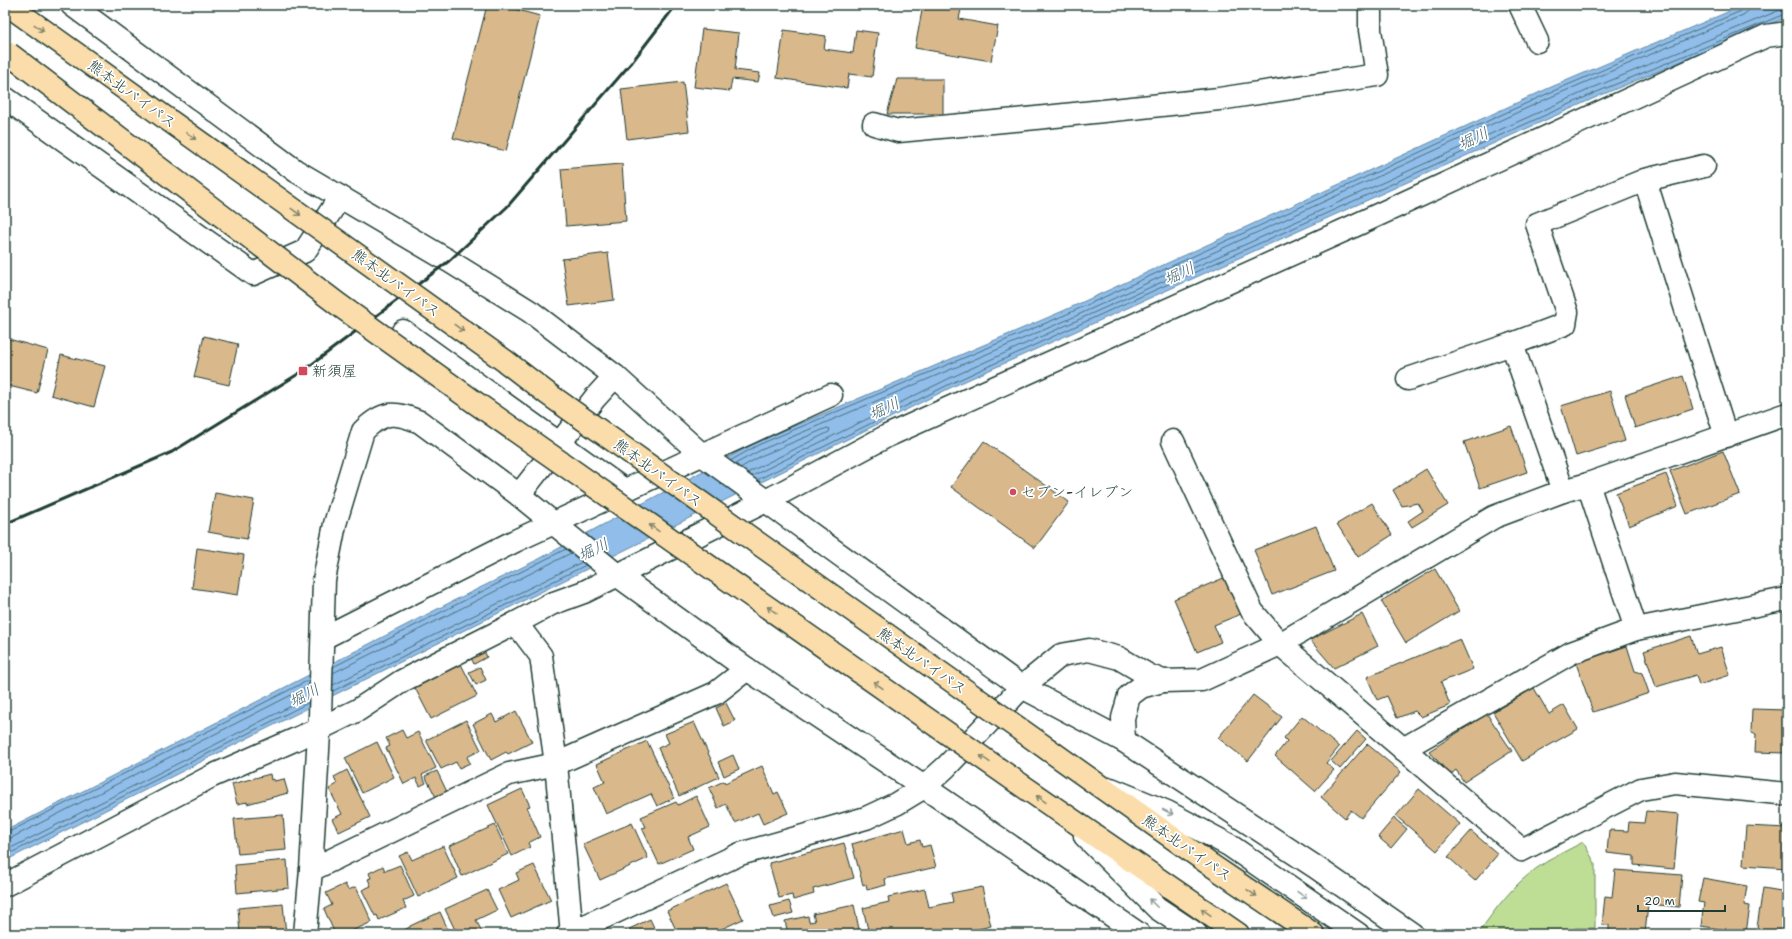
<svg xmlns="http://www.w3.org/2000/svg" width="1792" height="939" font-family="'Shantell Sans','Klee One',sans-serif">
<rect width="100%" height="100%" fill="#fff"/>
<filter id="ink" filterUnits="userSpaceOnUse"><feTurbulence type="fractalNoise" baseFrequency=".025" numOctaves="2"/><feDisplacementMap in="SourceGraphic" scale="8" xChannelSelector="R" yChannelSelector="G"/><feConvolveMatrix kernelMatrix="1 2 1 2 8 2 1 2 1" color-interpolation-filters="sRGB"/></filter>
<g filter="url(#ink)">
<path fill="#bedd95" stroke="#6e8d64" d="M 1583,842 L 1595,863 L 1595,928 L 1576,928 L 1564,934 L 1478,934 C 1495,909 1513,885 1537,868 C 1551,858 1568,850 1583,842 Z"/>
<path fill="#90bde9" stroke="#638aa1" d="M 1744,5 L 1787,5 L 1787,17 L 1599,96 L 954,386 L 248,738 L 5,861 L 5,831 L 451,602 L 539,559 L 757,442 L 1063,311 L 1549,88 Z"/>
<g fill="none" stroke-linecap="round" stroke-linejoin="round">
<g stroke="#4c707c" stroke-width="1">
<path d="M 730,461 L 758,445 L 1065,315 L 1551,92 L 1741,11 L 1744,5"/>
<path d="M 735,464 L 761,450 L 1067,320 L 1553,96 L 1743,15 L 1748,11 L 1749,5"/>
<path d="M 740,468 L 763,455 L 827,428 L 830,429 L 829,432 L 747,473"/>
<path d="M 752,476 L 950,378 L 1113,304 L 1595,87 L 1780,10 L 1787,8"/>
<path d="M 757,480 L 952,383 L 1115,308 L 1597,92 L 1787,13"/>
<path d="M 333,667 L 566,549"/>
<path d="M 333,673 L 571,553"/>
<path d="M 333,685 L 582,562"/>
<path d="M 333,691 L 586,565"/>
<path d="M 5,834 L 309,680"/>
<path d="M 5,839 L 11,838 L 309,686"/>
<path d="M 5,851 L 309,697"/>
<path d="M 5,856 L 308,703"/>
</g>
</g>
<g fill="#d9b88c" stroke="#1f3d34">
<path d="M 148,5 L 159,5 L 157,9 Z"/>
<path d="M 487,5 L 499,5 L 540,16 L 506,151 L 453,138 Z"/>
<path d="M 923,5 L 962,5 L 959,19 L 998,26 L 991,61 L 915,48 Z"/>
<path d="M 702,29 L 739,33 L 735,70 L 760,73 L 758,82 L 732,79 L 730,91 L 694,87 Z"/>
<path d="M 784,30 L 826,36 L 824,49 L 853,53 L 856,30 L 878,33 L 872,77 L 849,74 L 847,88 L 777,78 Z"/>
<path d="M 897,79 L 943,79 L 943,114 L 887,114 Z"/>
<path d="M 683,82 L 689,131 L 627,139 L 621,89 Z"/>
<path d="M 622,164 L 626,221 L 566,226 L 561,169 Z"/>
<path d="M 608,253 L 614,300 L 569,306 L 562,259 Z"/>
<path d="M 204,336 L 238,344 L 229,385 L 194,377 Z"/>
<path d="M 5,338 L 48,350 L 37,393 L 5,385 Z"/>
<path d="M 61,355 L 105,366 L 94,407 L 51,395 Z"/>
<path d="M 1683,376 L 1693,409 L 1635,428 L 1625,395 Z"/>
<path d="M 1610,391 L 1625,441 L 1576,456 L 1561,406 Z"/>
<path d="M 1511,426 L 1527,472 L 1480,488 L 1464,442 Z"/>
<path d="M 984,441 L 1069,502 L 1035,548 L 951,487 Z"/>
<path d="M 1723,451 L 1740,494 L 1687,514 L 1670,471 Z"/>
<path d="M 1426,469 L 1448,505 L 1412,527 L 1408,521 L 1423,511 L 1418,503 L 1402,506 L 1393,490 Z"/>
<path d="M 1666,474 L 1678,506 L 1629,526 L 1616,493 Z"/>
<path d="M 215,493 L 254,500 L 247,539 L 208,532 Z"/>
<path d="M 1372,503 L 1392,535 L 1358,557 L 1337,524 Z"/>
<path d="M 1316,526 L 1334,571 L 1272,595 L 1254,550 Z"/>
<path d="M 197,548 L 244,555 L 238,595 L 192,588 Z"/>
<path d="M 1435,569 L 1459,611 L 1406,643 L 1381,601 Z"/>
<path d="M 1226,577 L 1241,614 L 1214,625 L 1221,642 L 1197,652 L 1174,599 Z"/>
<path d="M 1362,614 L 1378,646 L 1334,668 L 1310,640 Z"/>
<path d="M 1691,636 L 1697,654 L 1721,647 L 1730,675 L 1699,685 L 1696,675 L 1656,687 L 1644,651 Z"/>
<path d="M 1460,639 L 1473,669 L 1441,682 L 1450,705 L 1421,717 L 1415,711 L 1397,718 L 1387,696 L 1377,700 L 1367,677 Z"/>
<path d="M 1627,646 L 1635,671 L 1642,673 L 1649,693 L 1593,712 L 1576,663 Z"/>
<path d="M 484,651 L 487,657 L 474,664 L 471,658 Z"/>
<path d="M 460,662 L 477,696 L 431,719 L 414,686 Z"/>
<path d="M 480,667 L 486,680 L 476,685 L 469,672 Z"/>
<path d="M 1534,688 L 1549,714 L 1564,705 L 1578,729 L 1522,761 L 1493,712 Z"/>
<path d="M 1253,695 L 1282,717 L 1248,761 L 1218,738 Z"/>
<path d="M 726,703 L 735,721 L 724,726 L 716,708 Z"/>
<path d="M 1752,709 L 1787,710 L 1787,739 L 1785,739 L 1785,753 L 1755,752 L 1756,734 L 1751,733 Z"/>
<path d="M 516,711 L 532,742 L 508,754 L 506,752 L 491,760 L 473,724 L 492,714 L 496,722 Z"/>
<path d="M 1487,714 L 1512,751 L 1464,782 L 1456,770 L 1450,775 L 1429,751 Z"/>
<path d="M 1302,716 L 1339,747 L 1326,763 L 1334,770 L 1315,791 L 1275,756 L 1287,741 L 1284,738 Z"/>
<path d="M 466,720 L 481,750 L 467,757 L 470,763 L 459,768 L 456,762 L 441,769 L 426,740 Z"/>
<path d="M 694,722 L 719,777 L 679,796 L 658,748 L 669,743 L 665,734 Z"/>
<path d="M 402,730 L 406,738 L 418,732 L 436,768 L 422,775 L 426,783 L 420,786 L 416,778 L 404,784 L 386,748 L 390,746 L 386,738 Z"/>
<path d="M 1357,731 L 1366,739 L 1340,769 L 1331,761 Z"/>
<path d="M 647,741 L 674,798 L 657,806 L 651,794 L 606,814 L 594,787 L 605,782 L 597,764 Z"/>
<path d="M 377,742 L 394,777 L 362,793 L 345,758 Z"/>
<path d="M 1367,744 L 1401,772 L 1361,818 L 1351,810 L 1345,818 L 1321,797 Z"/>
<path d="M 733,755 L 739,769 L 724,776 L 718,762 Z"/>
<path d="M 762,766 L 774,794 L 778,792 L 788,813 L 763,824 L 758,813 L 735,823 L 726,804 L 718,808 L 709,788 L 724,781 L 725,783 Z"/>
<path d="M 347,770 L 370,817 L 339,832 L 332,819 L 342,814 L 329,789 L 337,784 L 334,777 Z"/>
<path d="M 437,771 L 448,794 L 437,799 L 425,776 Z"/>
<path d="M 270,774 L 271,780 L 274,779 L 274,781 L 284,779 L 288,793 L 247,804 L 247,802 L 237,804 L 232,784 Z"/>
<path d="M 522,789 L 530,806 L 527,807 L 540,837 L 528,843 L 530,847 L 512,856 L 488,805 Z"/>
<path d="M 1419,789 L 1460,824 L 1437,851 L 1396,816 Z"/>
<path d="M 696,796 L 710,827 L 688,837 L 693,849 L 659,864 L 642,828 L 646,827 L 641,817 L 676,802 L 678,805 Z"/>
<path d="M 1646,811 L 1679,814 L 1674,869 L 1634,865 L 1634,856 L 1607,853 L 1609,830 L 1628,831 L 1629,822 L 1644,823 Z"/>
<path d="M 283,815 L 286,850 L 238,854 L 234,819 Z"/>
<path d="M 1394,818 L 1407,829 L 1391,848 L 1378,837 Z"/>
<path d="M 632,823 L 648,858 L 600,880 L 583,844 Z"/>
<path d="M 495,825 L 508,854 L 462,876 L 449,846 Z"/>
<path d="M 1746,826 L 1787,828 L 1787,868 L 1743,865 Z"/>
<path d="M 904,829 L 908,843 L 920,840 L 922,847 L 930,845 L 936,867 L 885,879 L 886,885 L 867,890 L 866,884 L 863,885 L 852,844 Z"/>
<path d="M 1471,831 L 1498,854 L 1475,881 L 1448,857 Z"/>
<path d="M 844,843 L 854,878 L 813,889 L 814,894 L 793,900 L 792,895 L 779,898 L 769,863 Z"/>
<path d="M 443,846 L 458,878 L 418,897 L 399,856 L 408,852 L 412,860 Z"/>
<path d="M 287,860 L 289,888 L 237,893 L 235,865 Z"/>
<path d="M 400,865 L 414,896 L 403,901 L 406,908 L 379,920 L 377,915 L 375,916 L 362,890 L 371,886 L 368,879 L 371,878 L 369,873 L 383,866 L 385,871 Z"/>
<path d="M 534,865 L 551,900 L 511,918 L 498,890 L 519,880 L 516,873 Z"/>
<path d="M 1615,870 L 1682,875 L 1679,907 L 1648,904 L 1645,934 L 1609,934 L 1609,925 L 1602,925 L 1605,896 L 1612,897 Z"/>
<path d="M 1703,878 L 1747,886 L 1744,905 L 1750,906 L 1746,933 L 1701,926 L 1704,903 L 1698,902 Z"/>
<path d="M 726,883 L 743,919 L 711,934 L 678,934 L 667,911 Z"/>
<path d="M 345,884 L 348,890 L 356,887 L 372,922 L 345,934 L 335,934 L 324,909 L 332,905 L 326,893 Z"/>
<path d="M 982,887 L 991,926 L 970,931 L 970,934 L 869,934 L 863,908 L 889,902 L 888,897 L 925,889 L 929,907 L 953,902 L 951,893 Z"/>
<path d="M 1763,888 L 1787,892 L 1787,934 L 1756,934 Z"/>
<path d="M 487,890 L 497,910 L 476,920 L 483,934 L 457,934 L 445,909 Z"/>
<path d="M 789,901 L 793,913 L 774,918 L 770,906 Z"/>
<path d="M 283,904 L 286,934 L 240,934 L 238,908 Z"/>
<path d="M 854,905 L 860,934 L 788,934 L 785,921 L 808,916 L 809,922 L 815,921 L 813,914 Z"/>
<path d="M 440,912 L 450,934 L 403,934 L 402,931 L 410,927 L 410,926 Z"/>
<path d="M 650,919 L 657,934 L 619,934 Z"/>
</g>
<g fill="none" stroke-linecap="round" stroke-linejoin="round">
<defs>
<path id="pedestrian" d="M 403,331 L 624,490"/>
<g id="minor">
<path d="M 72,5 L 296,171 L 449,261 L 531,312 L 615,376 L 701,454 L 1022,687 L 1124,741 L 1314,866 L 1412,934"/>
<path d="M 1520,5 L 1537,41"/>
<path d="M 5,98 L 253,274 L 305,251 L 340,197"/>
<path d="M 874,124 L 898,131 L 1026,119 L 1219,99 L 1377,75 L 1370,30 L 1370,5"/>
<path d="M 1645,180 L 1726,436"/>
<path d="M 1512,344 L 1565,324 L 1567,312 L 1537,224 L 1645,180 L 1704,166"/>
<path d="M 1408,379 L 1512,344 L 1563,491"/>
<path d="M 1173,441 L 1252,611 L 1280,644 L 1522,850 L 1641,789 L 1675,783 L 1787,794"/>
<path d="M 519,495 L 595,398 L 615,376"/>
<path d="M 516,623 L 551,604 L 584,592 L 766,501 L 887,436 L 1356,225 L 1766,36 L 1787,33"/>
<path d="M 1636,629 L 1786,599 L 1787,601"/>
<path d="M 323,638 L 515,541 L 831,395"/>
<path d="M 1124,741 L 1123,718 L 1129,696 L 1141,687 L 1163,681 L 1202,680 L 1280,644 L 1494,517 L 1563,491 L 1588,484 L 1787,414"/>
<path d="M 1403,749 L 1571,653 L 1636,629 L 1588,484"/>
<path d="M 1111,789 L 1167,812 L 1229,845 L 1358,934"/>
<path d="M 1085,836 L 1157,908 L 1196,934"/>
<path d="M 311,870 L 509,774 L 556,764 L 716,693 L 747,669"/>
<path d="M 5,885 L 212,776 L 319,729 L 358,710 L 402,681 L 516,623 L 541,656 L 556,764 L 572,934"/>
<path d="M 305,934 L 311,870 L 320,716 L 324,580 L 335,524 L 363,431 C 383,411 395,411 420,422 L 519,495 L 617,575 L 747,669 L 924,787 L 1139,934"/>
<path d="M 568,934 L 740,854 L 866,818 L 896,804 L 924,787 L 946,767 L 1022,687 L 1061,655 L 1089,650 L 1119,658 L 1148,675 L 1163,681"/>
</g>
<g id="trunk">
<path d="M 1049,750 L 1208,863 L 1313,934"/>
<path d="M 1017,782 L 1238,934"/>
</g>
</defs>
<use href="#pedestrian" stroke="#1f3d34" stroke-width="25"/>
<use href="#minor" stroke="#1f3d34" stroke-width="25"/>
<use href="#trunk" stroke="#1f3d34" stroke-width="25"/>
<use href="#pedestrian" stroke="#fff" stroke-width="22"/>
<use href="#minor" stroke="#fff" stroke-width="22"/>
<use href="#trunk" stroke="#fbddab" stroke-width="22"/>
<path stroke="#1f3d34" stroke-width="3" d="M 5,524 L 172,452 L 303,371 L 449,261 L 507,207 L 632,62 L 676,5"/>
<defs>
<g id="trunk-bridge">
<path d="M 8,5 L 505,361 L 548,394 L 1049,750"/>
<path d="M 9,54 L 339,305 L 473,401 L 1017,782"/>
</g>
</defs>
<use href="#trunk-bridge" stroke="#1f3d34" stroke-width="25" stroke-linecap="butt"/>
<use href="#trunk-bridge" stroke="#fbddab" stroke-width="22"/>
</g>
<defs><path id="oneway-shaft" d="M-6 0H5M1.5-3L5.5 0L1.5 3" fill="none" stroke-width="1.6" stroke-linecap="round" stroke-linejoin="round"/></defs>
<g stroke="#82856a">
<use href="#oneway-shaft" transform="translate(39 28) rotate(36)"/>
<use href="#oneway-shaft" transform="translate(191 136) rotate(36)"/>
<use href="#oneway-shaft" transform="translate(296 212) rotate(36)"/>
<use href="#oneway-shaft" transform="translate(459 328) rotate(36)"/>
<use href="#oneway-shaft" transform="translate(654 528) rotate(-145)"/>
<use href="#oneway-shaft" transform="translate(772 610) rotate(-145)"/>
<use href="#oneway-shaft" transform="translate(878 685) rotate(-145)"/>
<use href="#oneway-shaft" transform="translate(985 759) rotate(-145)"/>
<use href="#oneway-shaft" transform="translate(1041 799) rotate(-145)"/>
<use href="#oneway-shaft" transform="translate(1252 893) rotate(34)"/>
<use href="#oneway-shaft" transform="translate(1206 912) rotate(-145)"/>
</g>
<g stroke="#8f9e9a">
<use href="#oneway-shaft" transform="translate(1168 812) rotate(26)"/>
<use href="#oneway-shaft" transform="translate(1302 895) rotate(35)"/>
<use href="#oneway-shaft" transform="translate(1153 903) rotate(-135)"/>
</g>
</g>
<g fill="#d1495b" stroke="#fff" stroke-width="1.5">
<rect x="298" y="366" width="10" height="10" rx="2"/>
<circle cx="1013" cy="492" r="4"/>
</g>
<g text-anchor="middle" stroke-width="3.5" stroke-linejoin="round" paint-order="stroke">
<g font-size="15" fill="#1f3d34" stroke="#fff">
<text transform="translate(132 94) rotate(36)" y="5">熊本北バイパス</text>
<text transform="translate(396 283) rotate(36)" y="5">熊本北バイパス</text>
<text transform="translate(658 473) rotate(36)" y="5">熊本北バイパス</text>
<text transform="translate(922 661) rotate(35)" y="5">熊本北バイパス</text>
<text transform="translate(1187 848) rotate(35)" y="5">熊本北バイパス</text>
</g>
<g font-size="15" fill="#1f3d34" stroke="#fff" text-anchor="start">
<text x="312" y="376">新須屋</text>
<text x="1021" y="497">セブン-イレブン</text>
</g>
<g font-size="16" font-style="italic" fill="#41636a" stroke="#fff">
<text transform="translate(1473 138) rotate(-25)" y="6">堀川</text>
<text transform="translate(1179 273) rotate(-25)" y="6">堀川</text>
<text transform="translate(884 408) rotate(-25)" y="6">堀川</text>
<text transform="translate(593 549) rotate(-26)" y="6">堀川</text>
<text transform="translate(304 695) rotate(-28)" y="6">堀川</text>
</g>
</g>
<rect width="1792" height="939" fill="none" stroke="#fff" stroke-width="20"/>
<rect x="10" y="10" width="1772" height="919" fill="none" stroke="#1f3d34" stroke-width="1.5" filter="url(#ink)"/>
<path d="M1638 905v6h87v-6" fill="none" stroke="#1f3d34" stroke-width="2"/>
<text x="1644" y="905" font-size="12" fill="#1f3d34" stroke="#ffffff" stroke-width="3" paint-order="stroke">20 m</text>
</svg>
